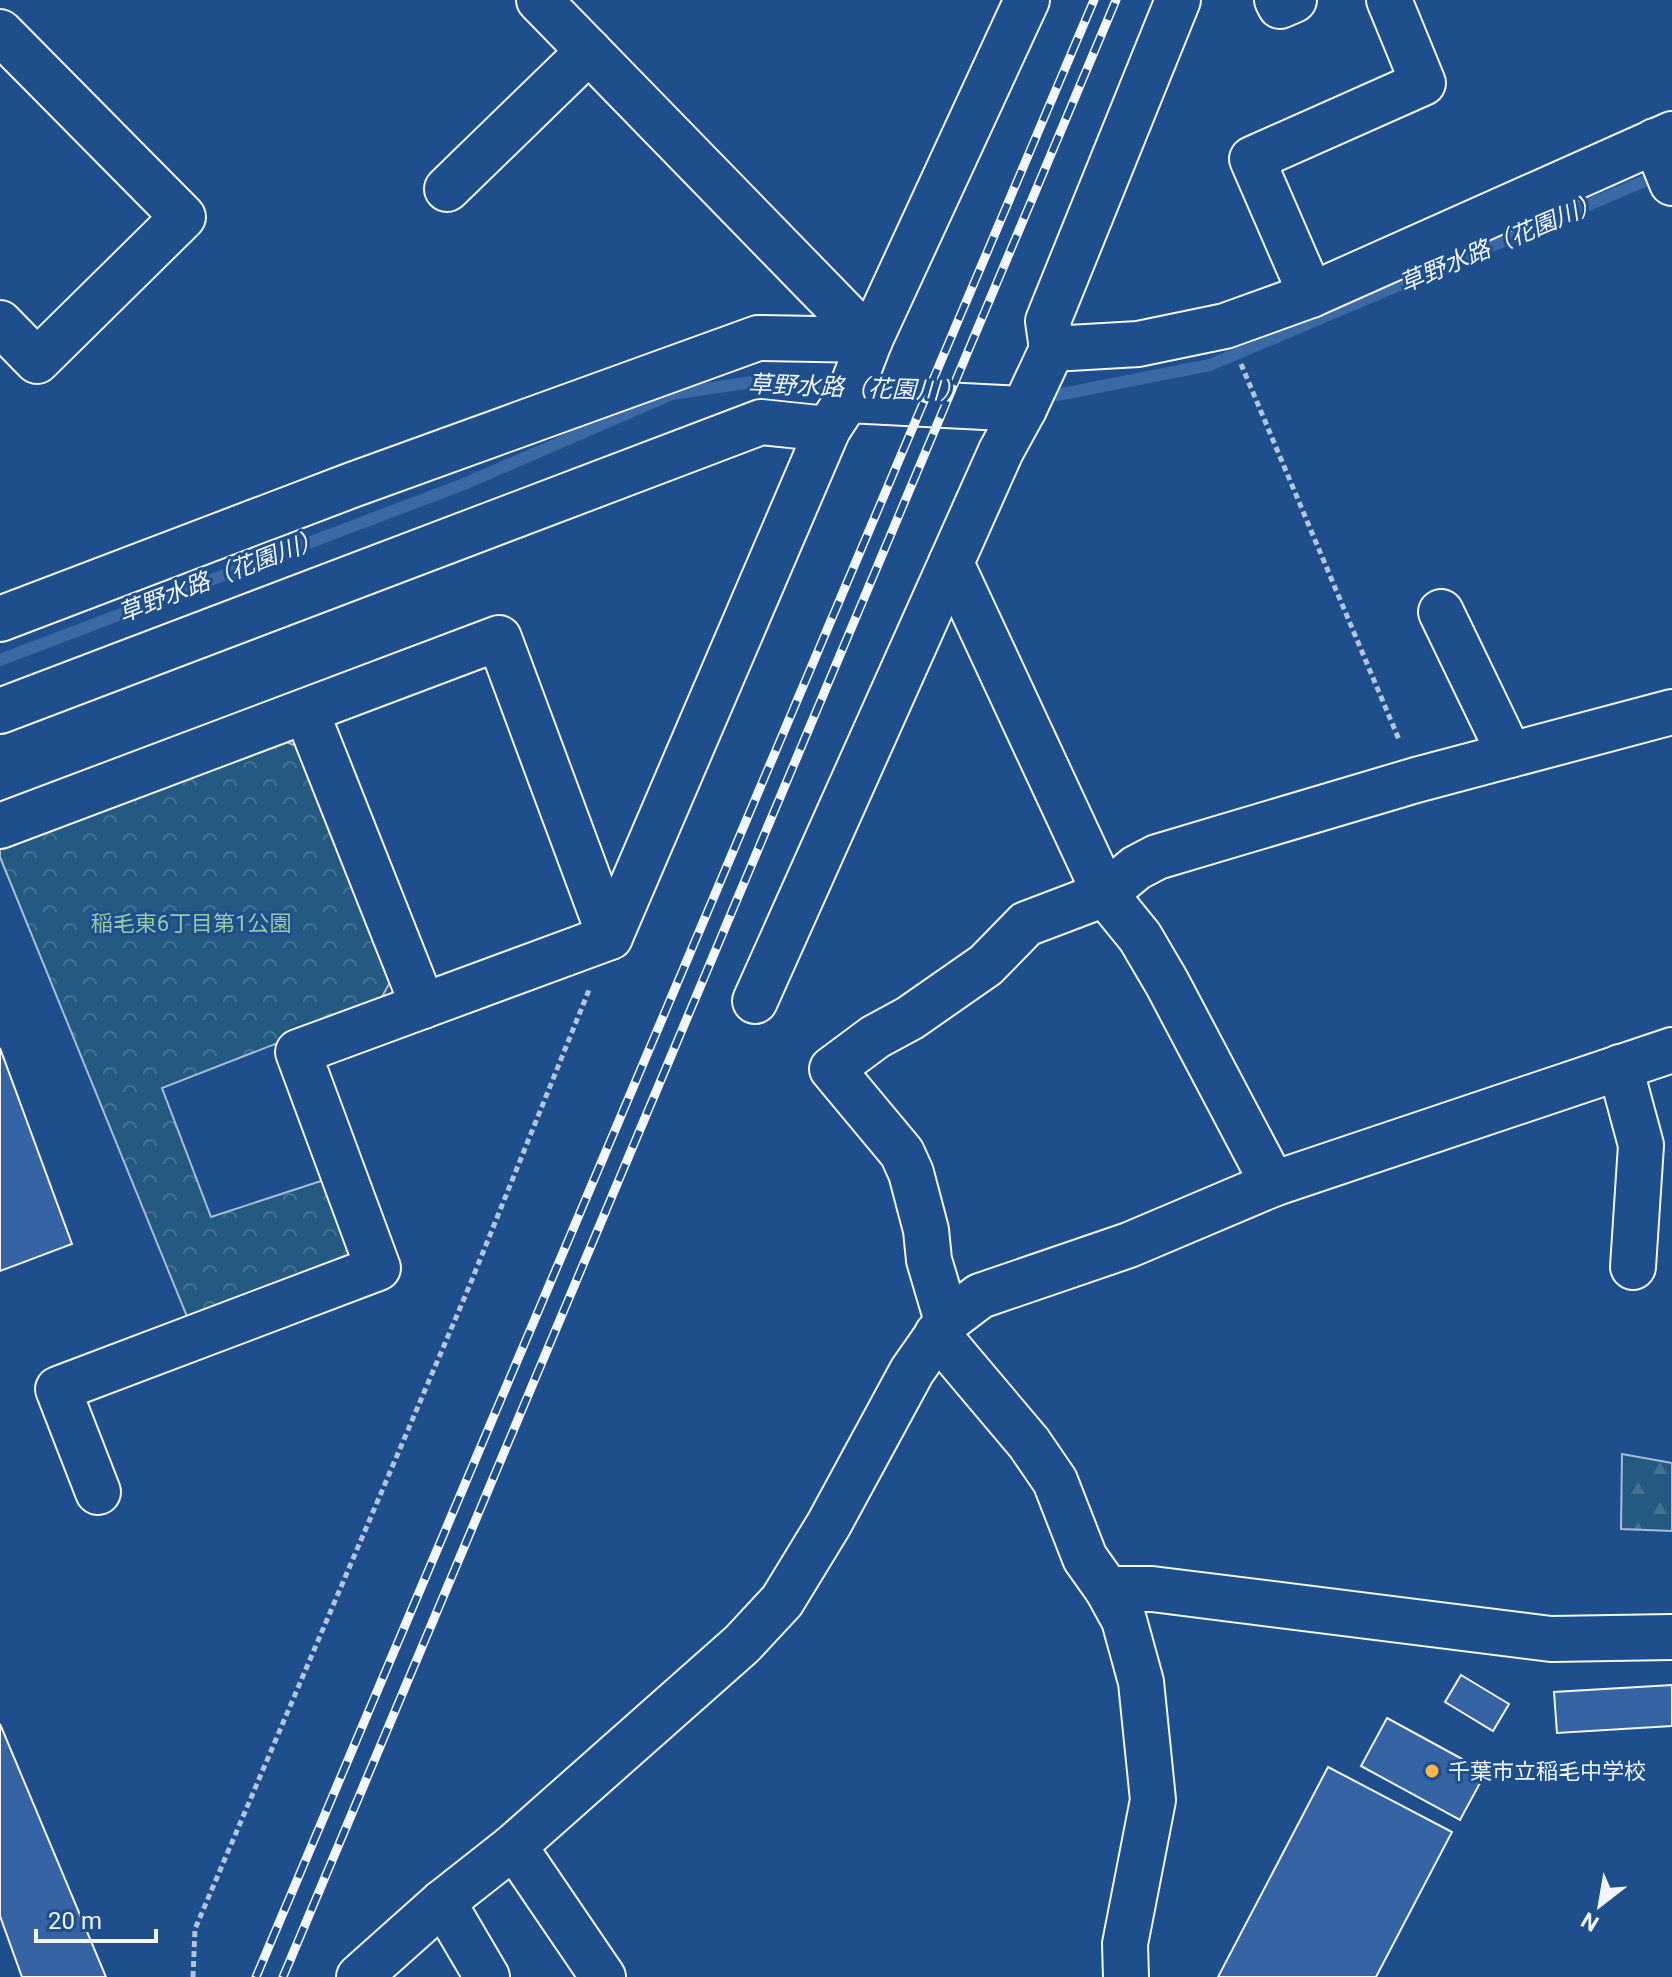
<svg xmlns="http://www.w3.org/2000/svg" width="1672" height="1977" font-family="Roboto,'Noto Sans JP',sans-serif">
<defs>
<pattern id="forest-firs" width="22" height="20" patternUnits="userSpaceOnUse" patternTransform="scale(2)"><rect width="22" height="20" fill="#245a82"/><path d="M5 1l3.5 6h-7zM16 11l3.5 6h-7z" fill="#447295"/></pattern>
<pattern id="park-crowns" width="20" height="18" patternUnits="userSpaceOnUse" patternTransform="scale(2)"><rect width="20" height="18" fill="#245a82"/><path d="M2 6a3 3 0 1 1 6 0M12 15a3 3 0 1 1 6 0" fill="none" stroke="#447295"/></pattern>
</defs>
<rect width="100%" height="100%" fill="#1f4e8c"/>
<path fill="url(#forest-firs)" stroke="#a8bbd7" stroke-width="2" d="M 1622,1454 L 1672,1463 L 1672,1531 L 1621,1529 Z"/>
<path fill="url(#park-crowns)" stroke="#a8bbd7" stroke-width="2" d="M 284,741 L 304,749 L 393,977 L 378,1004 L 162,1088 L 211,1217 L 327,1179 L 354,1249 L 352,1262 L 188,1319 L 0,857 L 0,837 Z"/>
<g fill="none" stroke-linecap="round" stroke-linejoin="round">
<g stroke="#3b69a3" stroke-width="12">
<path d="M 1039,394 L 1057,395 L 1210,365 L 1659,175"/>
<path d="M 0,660 L 464,484 L 672,394 L 752,382 L 845,386"/>
</g>
</g>
<g fill="#3563a3" stroke="#f2f6ff" stroke-width="2">
<path d="M 0,1048 L 72,1244 L 0,1271 Z"/>
<path d="M 1461,1675 L 1509,1704 L 1493,1731 L 1445,1702 Z"/>
<path d="M 1672,1685 L 1672,1726 L 1557,1733 L 1554,1692 Z"/>
<path d="M 1387,1718 L 1486,1772 L 1460,1820 L 1361,1766 Z"/>
<path d="M 0,1724 L 106,1977 L 22,1977 L 0,1916 Z"/>
<path d="M 1328,1767 L 1452,1832 L 1376,1977 L 1218,1977 Z"/>
</g>
<g fill="none" stroke-linecap="round" stroke-linejoin="round">
<defs>
<g id="minor">
<path d="M 539,0 L 870,340"/>
<path d="M 1277,0 L 1280,6 L 1294,0"/>
<path d="M 0,32 L 183,217 L 37,361 L 0,323"/>
<path d="M 1655,141 L 1672,183"/>
<path d="M 447,189 L 589,51"/>
<path d="M 1311,295 L 1252,159 L 1423,83 L 1389,0"/>
<path d="M 1052,349 L 1048,321 L 1178,0"/>
<path d="M 847,400 L 1024,409"/>
<path d="M 1441,612 L 1510,755"/>
<path d="M 0,619 L 352,485 L 758,338 L 870,340"/>
<path d="M 0,711 L 761,422 L 828,429"/>
<path d="M 306,711 L 423,1006"/>
<path d="M 0,826 L 499,638 L 610,937"/>
<path d="M 755,1001 L 951,563"/>
<path d="M 1620,1067 L 1641,1145 L 1633,1267"/>
<path d="M 1273,1184 L 1167,983 L 1140,937 L 1105,894 L 951,563 L 1001,451 L 1024,409 L 1052,349 L 1138,344 L 1225,326 L 1311,295 L 1672,134"/>
<path d="M 947,1321 L 929,1260 L 926,1230 L 911,1173 L 902,1153 L 832,1069 L 875,1037 L 910,1018 L 986,965 L 1026,924 L 1105,894 L 1136,868 L 1157,857 L 1416,780 L 1672,712"/>
<path d="M 937,1334 L 1029,1443 L 1055,1481 L 1085,1558 L 1107,1589 L 1124,1620 L 1141,1682 L 1153,1800 L 1125,1944 L 1126,1977"/>
<path d="M 98,1492 L 58,1389 L 378,1268 L 298,1052 L 610,937 L 828,429 L 847,400 L 870,340 L 1027,0"/>
<path d="M 1107,1589 L 1152,1589 L 1551,1639 L 1672,1637"/>
<path d="M 514,1846 L 603,1977"/>
<path d="M 443,1902 L 487,1977"/>
<path d="M 359,1977 L 443,1902 L 514,1846 L 742,1644 L 782,1601 L 829,1524 L 912,1371 L 947,1321 L 980,1296 L 1129,1245 L 1273,1184 L 1672,1050"/>
</g>
</defs>
<use href="#minor" stroke="#f2f6ff" stroke-width="48"/>
<g stroke="#b3c4dc" stroke-width="5" stroke-dasharray="6 4" stroke-linecap="butt">
<path d="M 1241,364 L 1400,742"/>
<path d="M 193,1977 L 195,1929 L 469,1287 L 589,990"/>
</g>
<use href="#minor" stroke="#1f4e8c" stroke-width="44"/>
<defs>
<g id="rail">
<path d="M 256,1977 L 1094,0"/>
<path d="M 283,1977 L 1116,0"/>
</g>
</defs>
<use href="#rail" stroke="#f2f6ff" stroke-width="9"/>
<use href="#rail" stroke="#1f4e8c" stroke-width="6" stroke-dasharray="18" stroke-linecap="butt"/>
</g>
<circle fill="#ffb74d" stroke="#1f4e8c" stroke-width="3" cx="1432" cy="1771" r="8"/>
<g text-anchor="middle" stroke-width="6" stroke-linejoin="round" paint-order="stroke">
<g font-size="22" fill="#97c8a6" stroke="#1f4e8c">
<text x="191" y="931">稲毛東6丁目第1公園</text>
</g>
<g font-size="22" fill="#f2f6ff" stroke="#1f4e8c" text-anchor="start">
<text x="1448" y="1779">千葉市立稲毛中学校</text>
</g>
<g font-size="24" font-style="italic" fill="#f2f6ff" stroke="#1f4e8c">
<text transform="translate(1500 243) rotate(-23)" y="8">草野水路（花園川）</text>
<text transform="translate(856 388) rotate(2)" y="8">草野水路（花園川）</text>
<text transform="translate(220 576) rotate(-21)" y="8">草野水路（花園川）</text>
</g>
</g>
<g transform="translate(1600 1905) rotate(211)" stroke="#1f4e8c" stroke-width="6" paint-order="stroke">
<path d="M0-6L14 30L0 20L-14 30Z" fill="#f2f6ff"/>
<text y="-12" font-size="22" font-weight="bold" text-anchor="middle" fill="#f2f6ff">N</text>
</g>
<path d="M36 1929v12h120v-12" fill="none" stroke="#f2f6ff" stroke-width="4"/>
<text x="48" y="1929" font-size="24" fill="#f2f6ff" stroke="#1f4e8c" stroke-width="6" paint-order="stroke">20 m</text>
</svg>
